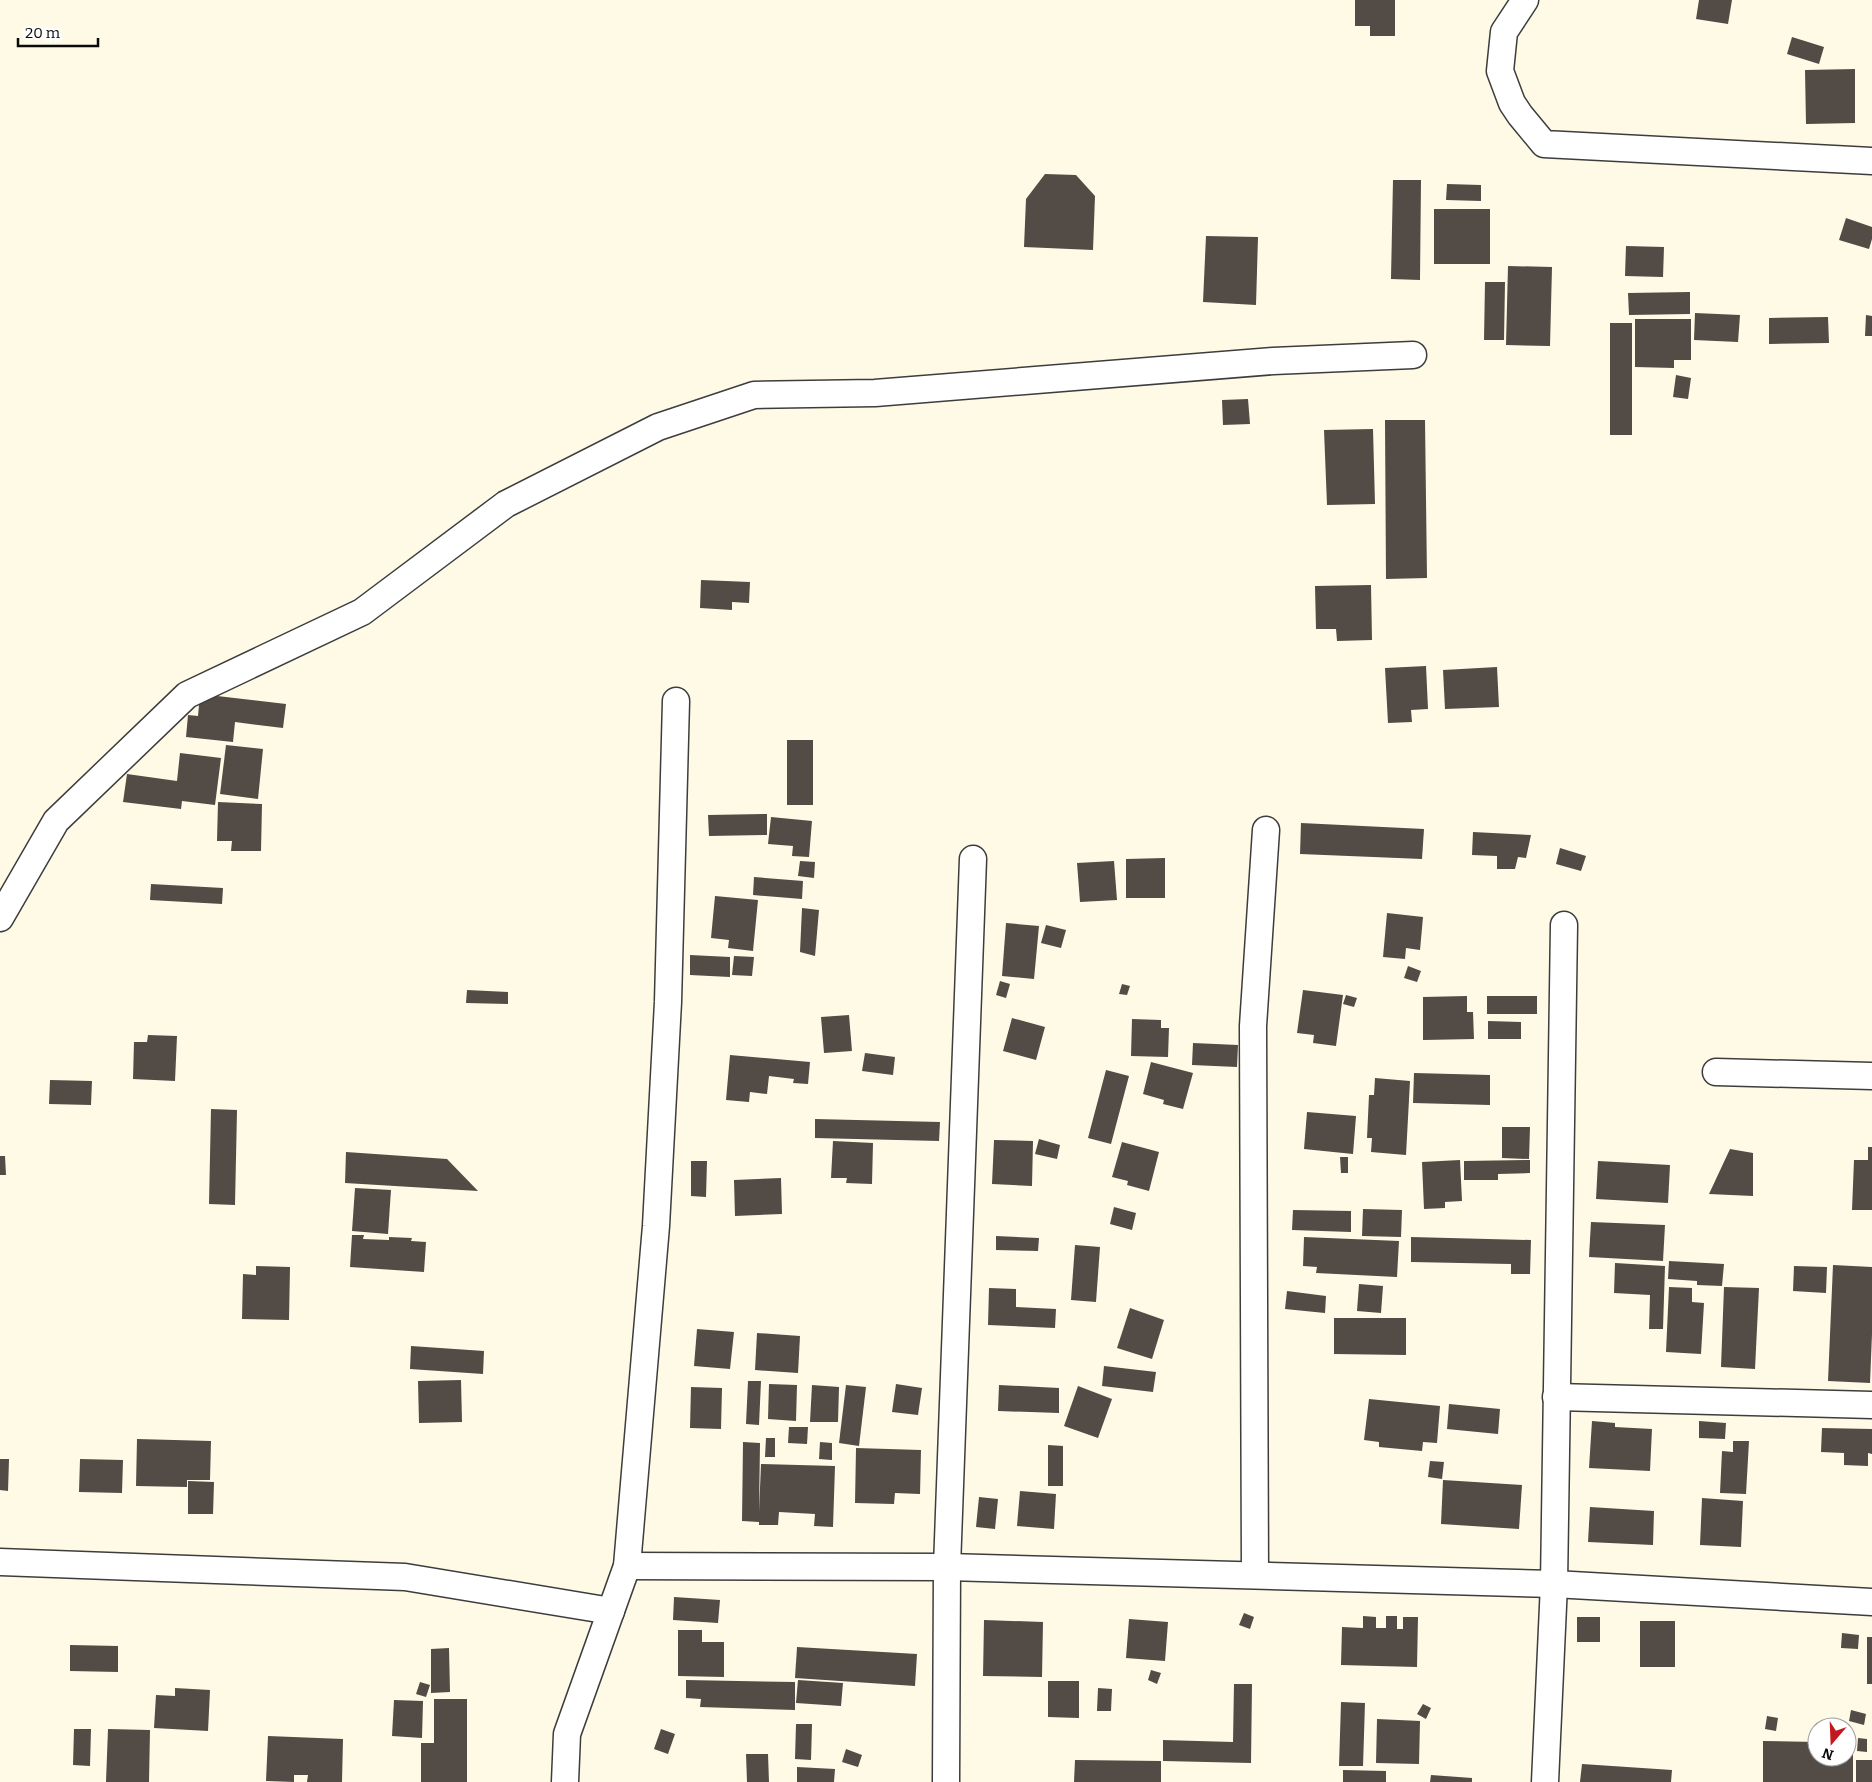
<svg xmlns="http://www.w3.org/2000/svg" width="1872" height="1782" font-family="Bitter,serif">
<rect width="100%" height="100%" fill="#fffae6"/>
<g fill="#534b45">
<path d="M 1355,0 L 1395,0 L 1395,36 L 1370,36 L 1370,26 L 1355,26 Z"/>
<path d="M 1699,0 L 1732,0 L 1728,24 L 1696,19 Z"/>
<path d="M 1792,37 L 1824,47 L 1819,64 L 1787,54 Z"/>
<path d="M 1855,69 L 1855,123 L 1806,124 L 1805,70 Z"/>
<path d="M 1045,174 L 1076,175 L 1095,196 L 1093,250 L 1024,247 L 1026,199 Z"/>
<path d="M 1393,180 L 1421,180 L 1420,280 L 1391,279 Z"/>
<path d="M 1447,184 L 1481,185 L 1481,201 L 1446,200 Z"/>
<rect x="1434" y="209" width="56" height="55"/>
<path d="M 1846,218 L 1872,227 L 1872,239 L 1869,249 L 1839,240 Z"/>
<path d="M 1206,236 L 1258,237 L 1256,305 L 1203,302 Z"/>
<path d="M 1626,246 L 1664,247 L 1663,277 L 1625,276 Z"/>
<path d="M 1508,266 L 1552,267 L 1550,346 L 1506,345 Z"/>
<path d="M 1485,282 L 1505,282 L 1504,340 L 1484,340 Z"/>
<path d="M 1690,292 L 1690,314 L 1629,315 L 1628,293 Z"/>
<path d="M 1695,313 L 1740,315 L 1738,342 L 1694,340 Z"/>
<path d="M 1866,315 L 1872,316 L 1872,336 L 1865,336 Z"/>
<path d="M 1828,317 L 1829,343 L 1769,344 L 1769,318 Z"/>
<path d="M 1635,319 L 1691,319 L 1691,360 L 1674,360 L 1674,368 L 1635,367 Z"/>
<rect x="1610" y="323" width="22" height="112"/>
<path d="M 1676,375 L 1691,378 L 1688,399 L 1673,397 Z"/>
<path d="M 1248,399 L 1250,424 L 1223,425 L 1222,400 Z"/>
<path d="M 1385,420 L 1425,420 L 1427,578 L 1386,579 Z"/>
<path d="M 1373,429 L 1375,504 L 1327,505 L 1324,430 Z"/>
<path d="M 701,580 L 750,582 L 749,603 L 732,602 L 732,610 L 700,608 Z"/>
<path d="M 1371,585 L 1372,640 L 1337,641 L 1336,629 L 1316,629 L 1315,586 Z"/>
<path d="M 1426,666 L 1428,709 L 1411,710 L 1412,722 L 1388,723 L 1385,668 Z"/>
<path d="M 1497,667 L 1499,707 L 1445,709 L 1443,670 Z"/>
<path d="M 200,694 L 286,704 L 283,728 L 235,722 L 233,742 L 186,737 L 188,715 L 198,716 Z"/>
<rect x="787" y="740" width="26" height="65"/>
<path d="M 226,745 L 263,749 L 258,799 L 220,794 Z"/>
<path d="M 180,753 L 221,758 L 215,805 L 182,801 L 181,809 L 123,802 L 127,774 L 177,781 Z"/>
<path d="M 218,802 L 262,804 L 261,851 L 231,851 L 232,841 L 217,841 Z"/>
<path d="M 767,814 L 767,835 L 709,836 L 708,815 Z"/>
<path d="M 771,817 L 812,821 L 809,857 L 792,856 L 793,846 L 768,844 Z"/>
<path d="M 1301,823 L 1424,829 L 1422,859 L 1300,854 Z"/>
<path d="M 1473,832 L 1531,835 L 1526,858 L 1518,857 L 1515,869 L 1497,869 L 1497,856 L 1472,855 Z"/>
<path d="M 1560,848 L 1586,856 L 1581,871 L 1556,864 Z"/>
<path d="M 1165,858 L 1165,898 L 1126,898 L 1126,859 Z"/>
<path d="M 800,861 L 815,862 L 814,878 L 798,876 Z"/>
<path d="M 1114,861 L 1117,900 L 1080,902 L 1077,863 Z"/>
<path d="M 754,877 L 803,881 L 802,899 L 753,895 Z"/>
<path d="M 151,884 L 223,888 L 222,904 L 150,900 Z"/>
<path d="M 715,896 L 758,900 L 753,951 L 728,948 L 729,940 L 711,938 Z"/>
<path d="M 802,908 L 819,910 L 815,956 L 800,952 Z"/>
<path d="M 1387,913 L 1423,917 L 1420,950 L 1406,948 L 1405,959 L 1383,957 Z"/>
<path d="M 1006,923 L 1039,926 L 1034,979 L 1002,976 Z"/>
<path d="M 1046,925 L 1066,930 L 1061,948 L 1041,943 Z"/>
<path d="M 690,955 L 730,957 L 730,977 L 690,975 Z"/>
<path d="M 734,956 L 754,957 L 752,976 L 732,975 Z"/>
<path d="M 1408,966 L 1421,971 L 1417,982 L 1404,978 Z"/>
<path d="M 1000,981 L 1010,984 L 1006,998 L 996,995 Z"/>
<path d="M 1122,984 L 1130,986 L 1127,995 L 1119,994 Z"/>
<path d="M 467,990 L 508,992 L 508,1004 L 466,1003 Z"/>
<path d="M 1303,990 L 1343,995 L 1336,1046 L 1313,1043 L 1314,1035 L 1297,1033 Z"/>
<path d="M 1346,995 L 1357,998 L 1354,1007 L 1343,1004 Z"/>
<path d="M 1467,996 L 1467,1012 L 1473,1012 L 1474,1039 L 1423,1040 L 1423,997 Z"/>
<rect x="1487" y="996" width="50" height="18"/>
<path d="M 849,1015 L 852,1051 L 824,1053 L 821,1017 Z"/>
<path d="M 1012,1018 L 1045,1027 L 1036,1060 L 1003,1051 Z"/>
<path d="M 1132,1019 L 1161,1020 L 1161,1028 L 1169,1028 L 1168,1057 L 1131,1056 Z"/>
<path d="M 1488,1021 L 1521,1022 L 1521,1039 L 1488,1039 Z"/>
<path d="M 148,1035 L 177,1036 L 175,1081 L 133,1079 L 134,1042 L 147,1042 Z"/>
<path d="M 1193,1043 L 1238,1045 L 1237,1067 L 1192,1065 Z"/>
<path d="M 865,1053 L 895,1057 L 893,1075 L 862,1071 Z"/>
<path d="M 730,1055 L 810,1062 L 808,1084 L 793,1083 L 794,1079 L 769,1076 L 767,1094 L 750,1092 L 749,1102 L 726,1100 Z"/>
<path d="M 1151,1062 L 1193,1073 L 1183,1109 L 1163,1104 L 1164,1100 L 1143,1094 Z"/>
<path d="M 1106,1070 L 1129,1076 L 1111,1144 L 1088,1138 Z"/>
<path d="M 1414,1073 L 1490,1075 L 1490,1105 L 1413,1103 Z"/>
<path d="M 1375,1078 L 1410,1081 L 1406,1155 L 1371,1152 L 1372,1138 L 1367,1138 L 1369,1095 L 1374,1095 Z"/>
<path d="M 50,1080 L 92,1081 L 91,1105 L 49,1104 Z"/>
<path d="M 211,1109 L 237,1110 L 235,1205 L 209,1204 Z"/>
<path d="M 1307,1112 L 1356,1116 L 1353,1154 L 1304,1149 Z"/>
<path d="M 815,1119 L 940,1122 L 939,1141 L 815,1138 Z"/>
<path d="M 1502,1127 L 1530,1127 L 1529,1159 L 1502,1158 Z"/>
<path d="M 1039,1139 L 1060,1145 L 1057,1159 L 1035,1154 Z"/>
<path d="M 994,1140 L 1033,1141 L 1032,1186 L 992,1184 Z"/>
<path d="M 833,1141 L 873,1143 L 872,1184 L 846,1183 L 847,1178 L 831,1178 Z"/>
<path d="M 1122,1142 L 1159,1152 L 1149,1191 L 1127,1185 L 1128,1181 L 1112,1177 Z"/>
<path d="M 1868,1147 L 1872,1147 L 1872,1210 L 1852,1210 L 1854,1160 L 1868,1160 Z"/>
<path d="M 1730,1149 L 1753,1153 L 1753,1196 L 1709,1194 Z"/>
<path d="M 346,1152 L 447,1159 L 478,1191 L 345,1183 Z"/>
<path d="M 0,1156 L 5,1156 L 6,1175 L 0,1175 Z"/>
<path d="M 1340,1157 L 1348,1157 L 1348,1173 L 1341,1173 Z"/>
<path d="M 1460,1160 L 1462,1201 L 1445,1202 L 1445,1208 L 1424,1209 L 1422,1162 Z"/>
<path d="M 1530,1160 L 1530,1173 L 1498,1174 L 1498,1180 L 1464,1180 L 1464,1161 Z"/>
<path d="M 691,1161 L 707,1161 L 706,1197 L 691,1196 Z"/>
<path d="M 1598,1161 L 1670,1165 L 1668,1203 L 1596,1199 Z"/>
<path d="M 781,1178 L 782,1214 L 735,1216 L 734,1180 Z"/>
<path d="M 355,1188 L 391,1190 L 388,1234 L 352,1231 Z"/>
<path d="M 1114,1207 L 1136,1213 L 1132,1230 L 1110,1224 Z"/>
<path d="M 1363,1209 L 1402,1210 L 1401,1237 L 1362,1236 Z"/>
<path d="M 1293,1210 L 1351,1211 L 1351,1232 L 1292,1230 Z"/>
<path d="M 1591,1222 L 1665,1225 L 1663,1261 L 1589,1257 Z"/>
<path d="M 352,1235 L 364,1235 L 363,1239 L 389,1240 L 389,1237 L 412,1238 L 411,1241 L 426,1242 L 424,1272 L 350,1267 Z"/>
<path d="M 996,1236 L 1039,1238 L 1038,1251 L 996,1250 Z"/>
<path d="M 1304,1237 L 1399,1241 L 1397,1277 L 1316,1273 L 1317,1267 L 1303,1266 Z"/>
<path d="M 1411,1237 L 1531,1240 L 1530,1274 L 1511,1274 L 1511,1264 L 1411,1262 Z"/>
<path d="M 1075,1245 L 1100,1247 L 1096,1302 L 1071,1300 Z"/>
<path d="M 1669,1261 L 1724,1264 L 1722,1286 L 1697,1285 L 1697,1281 L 1668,1279 Z"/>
<path d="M 1615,1263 L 1665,1266 L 1663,1329 L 1649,1329 L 1650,1295 L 1614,1293 Z"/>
<path d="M 1833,1265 L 1872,1267 L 1872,1334 L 1870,1383 L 1828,1381 Z"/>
<path d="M 256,1266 L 290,1267 L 289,1320 L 242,1319 L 243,1274 L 256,1275 Z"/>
<path d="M 1794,1266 L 1827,1267 L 1826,1293 L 1793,1291 Z"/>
<path d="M 1359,1284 L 1383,1286 L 1381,1313 L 1357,1311 Z"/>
<path d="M 1669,1287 L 1692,1288 L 1692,1302 L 1704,1303 L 1701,1354 L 1666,1352 Z"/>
<path d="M 1724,1287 L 1759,1288 L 1755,1369 L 1721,1367 Z"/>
<path d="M 989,1288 L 1016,1289 L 1016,1307 L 1056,1309 L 1055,1328 L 988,1325 Z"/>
<path d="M 1287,1291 L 1326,1296 L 1325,1313 L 1285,1309 Z"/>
<path d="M 1130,1308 L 1164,1320 L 1152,1359 L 1117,1348 Z"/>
<path d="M 1334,1318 L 1406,1318 L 1406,1355 L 1334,1354 Z"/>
<path d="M 697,1329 L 734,1332 L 730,1369 L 694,1366 Z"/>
<path d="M 757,1333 L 800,1336 L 798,1373 L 755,1370 Z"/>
<path d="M 411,1346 L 484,1351 L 483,1374 L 410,1369 Z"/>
<path d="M 1104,1366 L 1156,1372 L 1153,1392 L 1102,1386 Z"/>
<path d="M 461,1380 L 462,1422 L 419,1423 L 418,1381 Z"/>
<path d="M 748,1381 L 761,1381 L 759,1425 L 746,1424 Z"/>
<path d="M 769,1384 L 797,1385 L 796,1421 L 768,1419 Z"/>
<path d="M 896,1384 L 922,1388 L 918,1415 L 892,1412 Z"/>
<path d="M 812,1385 L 839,1387 L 838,1422 L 810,1422 Z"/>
<path d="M 846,1385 L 866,1387 L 859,1446 L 839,1443 Z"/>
<path d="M 999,1385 L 1059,1388 L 1059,1413 L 998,1411 Z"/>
<path d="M 1078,1386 L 1112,1399 L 1098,1438 L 1064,1426 Z"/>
<path d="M 691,1387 L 722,1388 L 721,1429 L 690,1428 Z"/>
<path d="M 1369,1399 L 1440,1406 L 1437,1443 L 1423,1442 L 1422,1451 L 1379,1447 L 1379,1442 L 1364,1440 Z"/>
<path d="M 1449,1404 L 1500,1409 L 1498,1434 L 1447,1429 Z"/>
<path d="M 1592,1421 L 1615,1423 L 1615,1427 L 1652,1429 L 1650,1471 L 1589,1468 Z"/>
<path d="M 1699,1421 L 1726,1423 L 1725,1439 L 1699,1438 Z"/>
<path d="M 789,1427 L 808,1427 L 807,1444 L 788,1443 Z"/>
<path d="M 1822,1428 L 1872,1429 L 1872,1454 L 1868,1453 L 1868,1466 L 1844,1465 L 1844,1453 L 1821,1452 Z"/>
<path d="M 766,1438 L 775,1438 L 775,1457 L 765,1457 Z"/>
<path d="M 137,1439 L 211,1441 L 210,1480 L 187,1480 L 187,1487 L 136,1486 Z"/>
<path d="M 1733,1441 L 1749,1441 L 1746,1494 L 1720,1493 L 1722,1451 L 1733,1452 Z"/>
<path d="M 743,1442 L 760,1443 L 759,1512 L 761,1464 L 835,1466 L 833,1527 L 814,1526 L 815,1514 L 779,1512 L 778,1525 L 759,1525 L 759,1522 L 742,1521 Z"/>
<path d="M 820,1442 L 832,1443 L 832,1460 L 819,1459 Z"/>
<path d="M 1048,1445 L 1063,1446 L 1063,1486 L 1048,1486 Z"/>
<path d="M 856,1448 L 921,1450 L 920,1494 L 895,1493 L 894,1504 L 855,1503 Z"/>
<path d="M 0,1459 L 9,1459 L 8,1491 L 0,1490 Z"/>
<path d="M 80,1459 L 123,1460 L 122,1493 L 79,1492 Z"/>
<path d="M 1430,1461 L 1444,1462 L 1442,1479 L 1428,1477 Z"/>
<path d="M 1443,1480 L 1522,1485 L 1519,1529 L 1441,1524 Z"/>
<path d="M 188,1481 L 214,1482 L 213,1514 L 188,1514 Z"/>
<path d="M 1020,1491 L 1056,1494 L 1054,1529 L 1017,1526 Z"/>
<path d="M 979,1497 L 998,1499 L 995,1529 L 976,1527 Z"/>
<path d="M 1702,1498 L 1743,1501 L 1741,1547 L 1700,1545 Z"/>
<path d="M 1590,1507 L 1654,1511 L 1653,1545 L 1588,1542 Z"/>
<path d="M 674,1597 L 720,1600 L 718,1623 L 673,1620 Z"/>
<path d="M 1244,1613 L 1254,1617 L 1250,1629 L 1239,1625 Z"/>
<path d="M 1363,1616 L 1376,1617 L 1376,1628 L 1386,1628 L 1386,1616 L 1397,1616 L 1397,1629 L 1403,1629 L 1403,1617 L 1418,1617 L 1417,1667 L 1341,1665 L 1342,1627 L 1363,1628 Z"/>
<rect x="1577" y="1617" width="23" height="25"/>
<path d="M 1129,1619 L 1168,1622 L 1165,1661 L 1126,1658 Z"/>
<path d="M 984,1620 L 1043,1622 L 1042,1677 L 983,1676 Z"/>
<rect x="1640" y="1621" width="35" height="46"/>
<path d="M 678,1630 L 702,1630 L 702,1642 L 724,1642 L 724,1677 L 678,1676 Z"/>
<path d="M 1842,1633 L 1859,1635 L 1858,1649 L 1841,1648 Z"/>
<rect x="1867" y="1637" width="5" height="47"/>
<path d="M 70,1645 L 118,1646 L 118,1672 L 70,1671 Z"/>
<path d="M 797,1647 L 917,1654 L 915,1686 L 795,1678 Z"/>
<path d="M 449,1648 L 450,1692 L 431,1693 L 431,1649 Z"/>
<path d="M 1151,1670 L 1161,1673 L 1157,1684 L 1148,1680 Z"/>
<path d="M 686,1680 L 795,1682 L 795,1710 L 700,1707 L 701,1699 L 686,1698 Z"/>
<path d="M 798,1680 L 843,1683 L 841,1706 L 796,1703 Z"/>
<path d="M 1048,1681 L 1079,1681 L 1079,1718 L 1048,1717 Z"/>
<path d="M 420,1682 L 430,1685 L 426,1697 L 416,1694 Z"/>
<path d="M 1234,1684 L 1252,1684 L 1251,1763 L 1163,1761 L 1163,1740 L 1233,1742 Z"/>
<path d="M 175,1688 L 210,1690 L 208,1731 L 154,1728 L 156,1695 L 175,1696 Z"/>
<path d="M 1098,1688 L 1112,1689 L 1111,1711 L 1097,1711 Z"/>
<path d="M 434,1699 L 467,1699 L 467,1782 L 421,1782 L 421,1743 L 434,1743 Z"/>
<path d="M 394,1700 L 423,1701 L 422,1738 L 392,1736 Z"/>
<path d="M 1341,1702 L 1365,1703 L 1363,1766 L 1339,1766 Z"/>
<path d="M 1423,1704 L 1431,1708 L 1426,1719 L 1417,1714 Z"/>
<path d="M 1851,1710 L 1866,1714 L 1864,1725 L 1849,1721 Z"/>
<path d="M 1767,1716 L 1778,1718 L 1776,1731 L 1765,1729 Z"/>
<path d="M 1377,1719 L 1420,1721 L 1419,1764 L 1376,1763 Z"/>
<path d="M 796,1724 L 812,1724 L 811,1760 L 795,1759 Z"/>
<path d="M 74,1729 L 91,1729 L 90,1766 L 73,1765 Z"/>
<path d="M 108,1729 L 150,1730 L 149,1782 L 106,1782 Z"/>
<path d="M 661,1729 L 675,1734 L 668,1754 L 654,1749 Z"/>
<path d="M 268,1736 L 343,1739 L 342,1782 L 307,1782 L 308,1775 L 294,1775 L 294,1782 L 266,1781 Z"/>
<path d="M 1858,1738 L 1867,1739 L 1867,1752 L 1857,1751 Z"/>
<path d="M 1763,1741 L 1817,1742 L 1817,1757 L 1847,1757 L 1847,1742 L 1853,1742 L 1853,1782 L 1763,1782 Z"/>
<path d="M 846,1749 L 862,1755 L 858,1767 L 842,1762 Z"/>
<path d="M 746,1754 L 768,1754 L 769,1782 L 747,1782 Z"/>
<path d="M 1075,1760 L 1161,1761 L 1161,1782 L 1074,1782 Z"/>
<rect x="1856" y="1760" width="16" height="22"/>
<path d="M 1582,1764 L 1672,1770 L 1671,1782 L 1580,1782 Z"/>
<path d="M 797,1767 L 835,1769 L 834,1782 L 797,1782 Z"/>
<path d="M 1343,1770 L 1386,1771 L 1386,1782 L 1343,1782 Z"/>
<path d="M 1431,1775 L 1472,1778 L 1472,1782 L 1430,1782 Z"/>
</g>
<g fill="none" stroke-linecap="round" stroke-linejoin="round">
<defs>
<g id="street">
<path d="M 1525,0 L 1504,32 L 1500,71 L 1512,103 L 1520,115 L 1544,144 L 1872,161"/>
<path d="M 0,918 L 56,821 L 187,695 L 362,612 L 506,504 L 658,427 L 754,395 L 875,393 L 1273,361 L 1413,355"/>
<path d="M 1716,1072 L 1872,1076"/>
<path d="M 1556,1397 L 1872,1405"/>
<path d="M 0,1562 L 405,1577 L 611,1611"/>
<path d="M 627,1566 L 947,1567 L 1554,1584 L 1872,1602"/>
<path d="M 1255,1575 L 1253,1026 L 1266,830"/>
<path d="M 565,1782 L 567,1734 L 627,1566 L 656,1226 L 668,1002 L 676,701"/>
<path d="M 946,1782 L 947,1567 L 973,859"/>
<path d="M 1545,1782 L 1554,1584 L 1564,925"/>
</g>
</defs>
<use href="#street" stroke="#3d3d3d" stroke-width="29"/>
<use href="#street" stroke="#fff" stroke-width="26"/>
</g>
<g transform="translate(1832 1742) rotate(199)"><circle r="24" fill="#ffffff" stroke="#9d9d9d"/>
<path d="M0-4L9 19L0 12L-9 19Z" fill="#c3181f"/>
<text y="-8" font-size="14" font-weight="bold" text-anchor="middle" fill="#0a0a0a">N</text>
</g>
<path d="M18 38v8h80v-8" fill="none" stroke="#0a0a0a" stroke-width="2.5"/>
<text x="25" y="38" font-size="15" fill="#0a0a0a" stroke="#ffffff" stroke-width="4" paint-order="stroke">20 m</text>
</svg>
